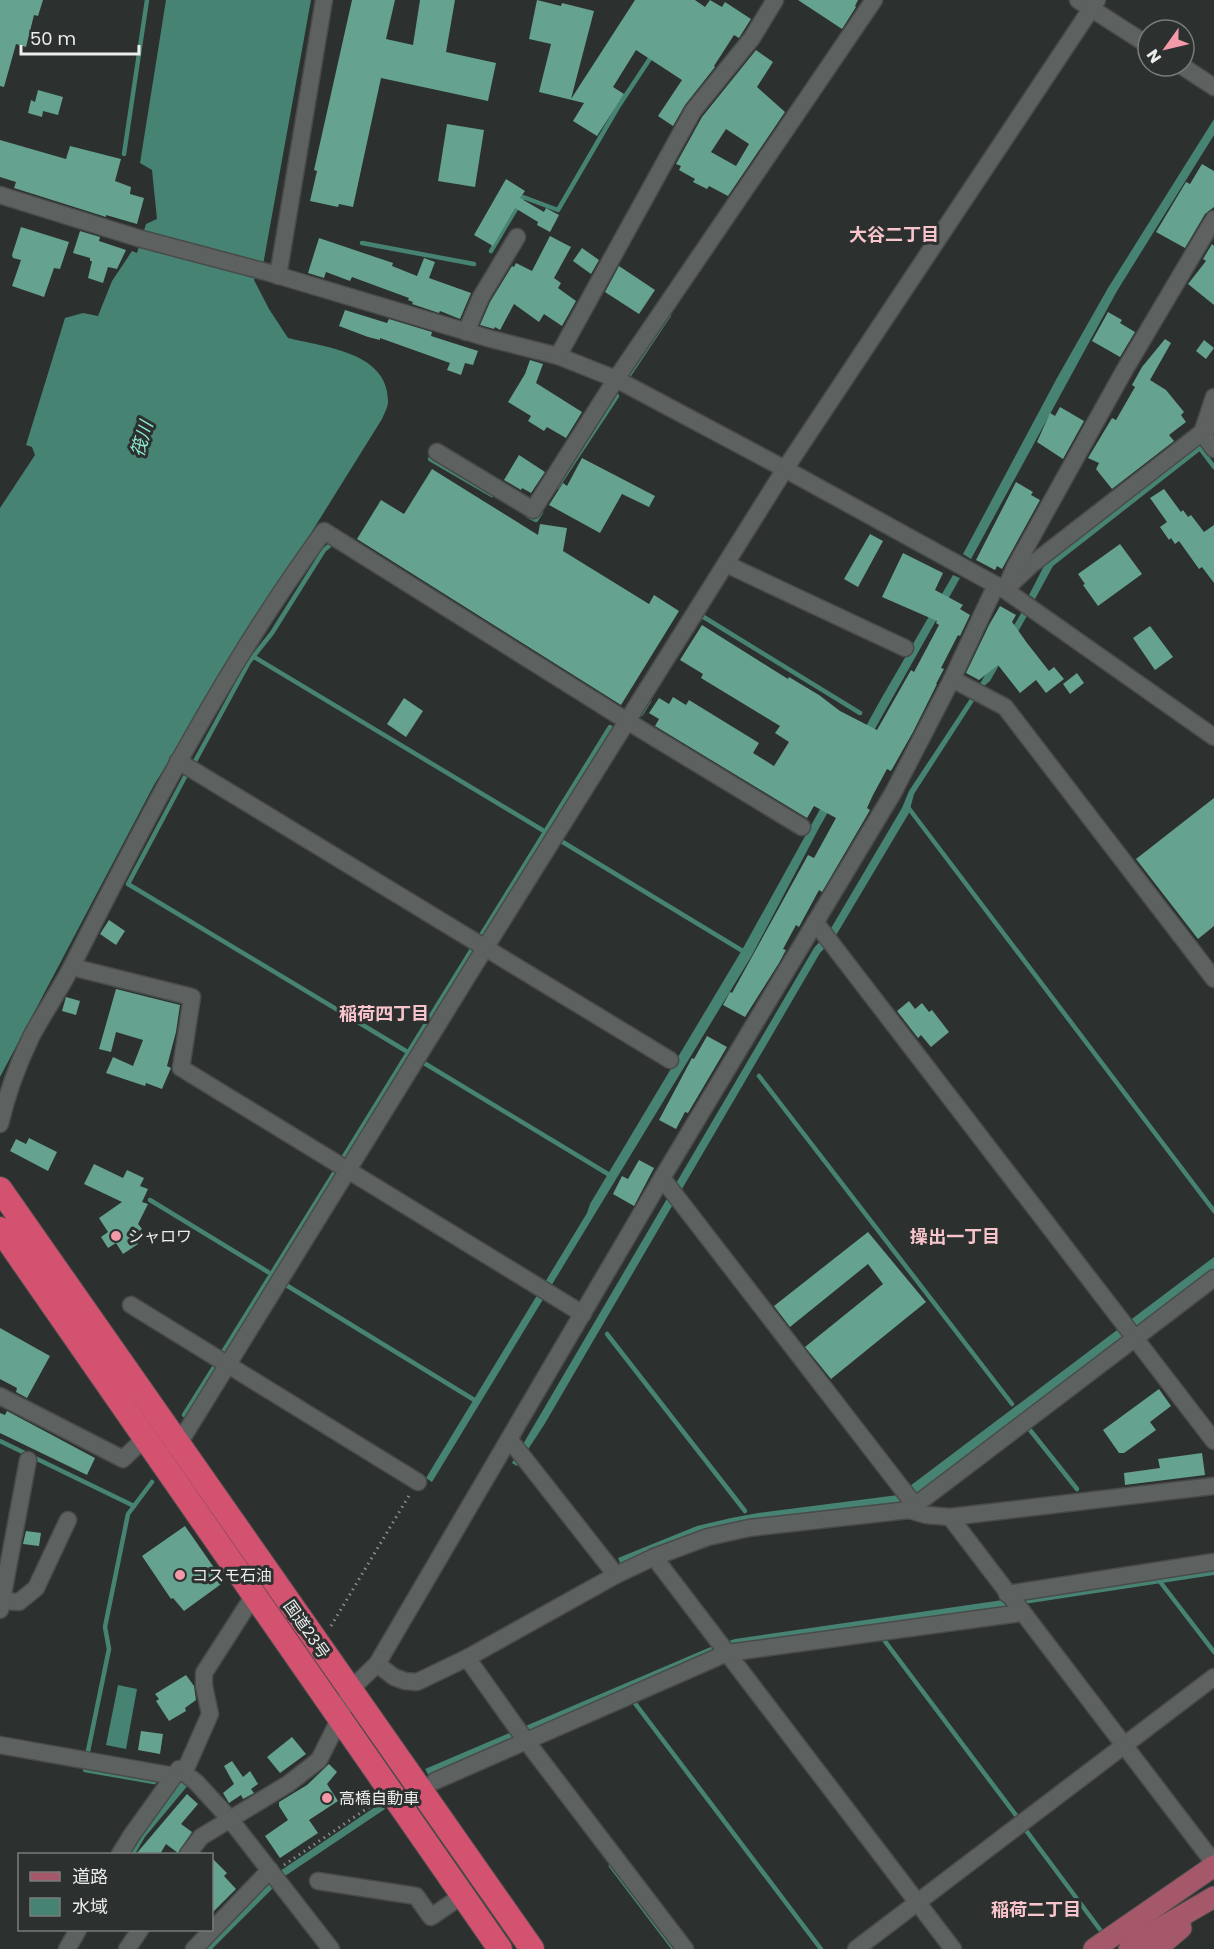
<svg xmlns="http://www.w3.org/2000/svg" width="1214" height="1949" font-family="Poppins,'Noto Sans JP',sans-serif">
<rect width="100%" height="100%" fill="#2c302f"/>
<g fill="#478372">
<path d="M 166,0 L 311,0 L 263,265 L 254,280 L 269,309 L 288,338 C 324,347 389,352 388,402 C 388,407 384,414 382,419 L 154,785 L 0,1077 L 0,508 L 35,455 L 32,447 L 26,445 L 65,318 L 83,313 L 98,316 L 112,281 L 132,251 L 137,253 L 146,224 L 157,219 L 152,170 L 140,163 Z"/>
<path d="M 1214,119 L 1214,135 L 1117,291 L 971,559 L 963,554 L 1057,378 L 1108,288 Z"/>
<path d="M 1214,430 L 1214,440 L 1053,566 L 1035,599 L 1029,595 L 1045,564 Z"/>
<path d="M 953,575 L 960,578 L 819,828 L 751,957 L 432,1482 L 426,1478 L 587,1213 L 590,1204 L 742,950 L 881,699 Z"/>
<path d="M 1023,610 L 1028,614 L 990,681 L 983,687 L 914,794 L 909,813 L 835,937 L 820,953 L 544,1425 L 517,1466 L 512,1463 L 814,948 L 830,930 L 902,808 L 909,791 L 981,682 Z"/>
<path d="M 1214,1257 L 1214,1269 L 905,1503 L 747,1522 L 621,1565 L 618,1558 L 697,1526 L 731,1518 L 758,1513 L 898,1495 Z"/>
<path d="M 1214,1567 L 1214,1575 L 1024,1604 L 1009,1608 L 737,1645 L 429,1776 L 425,1769 L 713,1646 L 735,1639 L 1003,1600 Z"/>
<path d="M 118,1685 L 137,1689 L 126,1749 L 106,1745 Z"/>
<path d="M 180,1779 L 189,1784 L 145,1837 L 135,1854 L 124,1854 Z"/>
<path d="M 381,1803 L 385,1809 L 285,1876 L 212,1949 L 203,1949 L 280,1871 Z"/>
</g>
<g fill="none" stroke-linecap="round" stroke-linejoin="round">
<g stroke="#478372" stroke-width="4.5">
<path d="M 124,154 L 147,0"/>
<path d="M 362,243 L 474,264"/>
<path d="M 491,251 L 523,197 L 558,210 L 618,107 L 653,54"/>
<path d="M 629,375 L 669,315"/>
<path d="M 1199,447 L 1214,467"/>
<path d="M 430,459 L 492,495"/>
<path d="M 557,487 L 617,396"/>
<path d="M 528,516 L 536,520 L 541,512"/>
<path d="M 699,620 L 702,616 L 860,713"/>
<path d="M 254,657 L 544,831"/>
<path d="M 641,714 L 649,701"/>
<path d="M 194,763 L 249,662 L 272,633 L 324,550 L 329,546"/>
<path d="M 186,775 L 128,884 L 406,1051"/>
<path d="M 907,806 L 1214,1211"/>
<path d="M 561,841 L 746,953"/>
<path d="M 480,937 L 610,727"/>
<path d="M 424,1063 L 608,1174"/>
<path d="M 759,1076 L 1012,1404"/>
<path d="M 343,1158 L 474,946"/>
<path d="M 150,1200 L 268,1272"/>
<path d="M 286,1285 L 476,1401"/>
<path d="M 607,1334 L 745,1511"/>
<path d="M 223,1352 L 336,1170"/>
<path d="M 184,1415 L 216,1364"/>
<path d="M 1030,1430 L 1077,1489"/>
<path d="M 0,1441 L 134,1506"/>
<path d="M 1161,1583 L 1214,1652"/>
<path d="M 881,1636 L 1018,1818"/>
<path d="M 634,1702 L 821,1949"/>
<path d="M 87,1756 L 109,1649 L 105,1627 L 128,1514 L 152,1482"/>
<path d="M 86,1765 L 85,1770 L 154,1782"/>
<path d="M 1025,1829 L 1101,1931"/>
<path d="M 611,1866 L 674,1949"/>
</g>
</g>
<g fill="#65a290" fill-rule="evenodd">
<path d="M 0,0 L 43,0 L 38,16 L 34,15 L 26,47 L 16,44 L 4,87 L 0,86 Z"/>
<path d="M 352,0 L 395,0 L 386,39 L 413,45 L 420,0 L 455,0 L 446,52 L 496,63 L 488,101 L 381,78 L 353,207 L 339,204 L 338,207 L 310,201 L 317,171 L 314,170 Z"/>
<path d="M 537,0 L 561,6 L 562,3 L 594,11 L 571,99 L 635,0 L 695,0 L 705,7 L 710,0 L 722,7 L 725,2 L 751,19 L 739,38 L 734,35 L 714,66 L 715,67 L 685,105 L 673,126 L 658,116 L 682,80 L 636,50 L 613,87 L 624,94 L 597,136 L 573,121 L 584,103 L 539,92 L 551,44 L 529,39 Z"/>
<path d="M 798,0 L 858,0 L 855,6 L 856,7 L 842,29 Z"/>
<path d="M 756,50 L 773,62 L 757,87 L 785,112 L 728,196 L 709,186 L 707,189 L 693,182 L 695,179 L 679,170 L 681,166 L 676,164 L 702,117 ZM 726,129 L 749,144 L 736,166 L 711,152 Z"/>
<path d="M 38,90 L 63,97 L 58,115 L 43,111 L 42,117 L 28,113 L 31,100 L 35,102 Z"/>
<path d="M 447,124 L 484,130 L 475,187 L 438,181 Z"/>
<path d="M 0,140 L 66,159 L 70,146 L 121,159 L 115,181 L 131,187 L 130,194 L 144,198 L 137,224 L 106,215 L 106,217 L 14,188 L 16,182 L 0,177 Z"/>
<path d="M 1202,164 L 1214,171 L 1214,207 L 1205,214 L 1185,248 L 1156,232 L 1186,182 L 1190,184 Z"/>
<path d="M 506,179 L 525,191 L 520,198 L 544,212 L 546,208 L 559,215 L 550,232 L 537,225 L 538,222 L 515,208 L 493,246 L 474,235 Z"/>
<path d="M 21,227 L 69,242 L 60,269 L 54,268 L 44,297 L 12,286 L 21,260 L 13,258 L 12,255 Z"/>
<path d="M 80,231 L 100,237 L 99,241 L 126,250 L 117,269 L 108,267 L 103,283 L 88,278 L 92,261 L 90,261 L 90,258 L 73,253 Z"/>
<path d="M 550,236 L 571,247 L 554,278 L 561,283 L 558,288 L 576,301 L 562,326 L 544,314 L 539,322 L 514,304 L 500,330 L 495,327 L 494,329 L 480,325 L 490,302 L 512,266 L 514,267 L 516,263 L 532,271 Z"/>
<path d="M 319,238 L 393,263 L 392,266 L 417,276 L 424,258 L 435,262 L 429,278 L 471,293 L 460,319 L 440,311 L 439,313 L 412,304 L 413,302 L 408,300 L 409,298 L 352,277 L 350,281 L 326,272 L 324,278 L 308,273 Z"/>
<path d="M 1212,244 L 1214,246 L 1214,305 L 1188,284 L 1206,261 L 1203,259 Z"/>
<path d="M 582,248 L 599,260 L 591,274 L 573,261 Z"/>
<path d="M 619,266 L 655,290 L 639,314 L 605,292 Z"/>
<path d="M 345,310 L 387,323 L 389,319 L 432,332 L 431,336 L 478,351 L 473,365 L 465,363 L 461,375 L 447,370 L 450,363 L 380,338 L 380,340 L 368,337 L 339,326 Z"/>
<path d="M 1108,312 L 1122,320 L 1120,323 L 1135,332 L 1120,357 L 1092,341 Z"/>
<path d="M 1165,339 L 1171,343 L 1150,380 L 1166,390 L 1184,412 L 1181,415 L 1186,422 L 1169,435 L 1174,441 L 1112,489 L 1096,469 L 1099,463 L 1088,458 L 1112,418 L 1116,420 L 1135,387 L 1132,385 L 1142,367 Z"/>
<path d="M 1204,340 L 1214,348 L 1206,359 L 1196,351 Z"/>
<path d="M 530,360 L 543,364 L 536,383 L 582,412 L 566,438 L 547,427 L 544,431 L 528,421 L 531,416 L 508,402 L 525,374 Z"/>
<path d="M 1060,407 L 1084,421 L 1063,459 L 1037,442 L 1050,413 L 1055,416 Z"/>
<path d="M 519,455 L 545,472 L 531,493 L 522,488 L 521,490 L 504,480 Z"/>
<path d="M 582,458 L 655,496 L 649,507 L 622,494 L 600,533 L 549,505 L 563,483 L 567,486 Z"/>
<path d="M 432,469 L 538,535 L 540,524 L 567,528 L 563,551 L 649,604 L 654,595 L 679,611 L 621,705 L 357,539 L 381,500 L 404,514 Z"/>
<path d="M 1016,482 L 1033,492 L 1031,495 L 1040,500 L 1002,569 L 997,566 L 995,570 L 976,560 Z"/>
<path d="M 1164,489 L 1181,512 L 1183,510 L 1188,517 L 1191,515 L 1204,532 L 1214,525 L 1214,583 L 1202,567 L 1199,569 L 1179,541 L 1175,544 L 1171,538 L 1169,540 L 1160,527 L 1167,522 L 1150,498 Z"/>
<path d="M 870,534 L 883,541 L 858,587 L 844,579 Z"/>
<path d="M 1120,544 L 1142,574 L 1098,606 L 1083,585 L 1085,584 L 1078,574 Z"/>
<path d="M 903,553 L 943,573 L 935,590 L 963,605 L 960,609 L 970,615 L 960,636 L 958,635 L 941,668 L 944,669 L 936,684 L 937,684 L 913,732 L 891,771 L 887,769 L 873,795 L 867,808 L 870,810 L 866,817 L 822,892 L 819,890 L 799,927 L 796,925 L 783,949 L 786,950 L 779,963 L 745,1017 L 723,1005 L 730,992 L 732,993 L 808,855 L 814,858 L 836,818 L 814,806 L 807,818 L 655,726 L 659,719 L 649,713 L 659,698 L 669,704 L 673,697 L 686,705 L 689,700 L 759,743 L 753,753 L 774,766 L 789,742 L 775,733 L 780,726 L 701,678 L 703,674 L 680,660 L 702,625 L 788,679 L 789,677 L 819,695 L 840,711 L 877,730 L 911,670 L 914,672 L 939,625 L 936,623 L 937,621 L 882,597 Z"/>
<path d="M 1000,606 L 1016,615 L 1012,622 L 1027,643 L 1049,671 L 1054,667 L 1064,679 L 1046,693 L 1036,680 L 1020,693 L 998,665 L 979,680 L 966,673 L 989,625 Z"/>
<path d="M 1150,626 L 1173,657 L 1155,670 L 1133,638 Z"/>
<path d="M 1077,673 L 1084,683 L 1070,694 L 1063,684 Z"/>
<path d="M 404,698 L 423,711 L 406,737 L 387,724 Z"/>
<path d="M 1214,798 L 1214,926 L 1198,939 L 1136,859 Z"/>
<path d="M 109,920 L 125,931 L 116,945 L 100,934 Z"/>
<path d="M 116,989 L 180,1005 L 176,1032 L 167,1066 L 171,1068 L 162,1089 L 146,1083 L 145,1086 L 106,1073 L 113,1057 L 133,1066 L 143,1040 L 116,1032 L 111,1052 L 99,1049 Z"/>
<path d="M 66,997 L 80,1001 L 76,1015 L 62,1011 Z"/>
<path d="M 909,1001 L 915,1009 L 922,1003 L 929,1012 L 932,1010 L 949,1032 L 931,1047 L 921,1035 L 918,1038 L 897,1011 Z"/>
<path d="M 707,1036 L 727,1047 L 688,1113 L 685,1112 L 676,1129 L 659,1120 L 692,1058 L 694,1059 Z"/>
<path d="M 29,1138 L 57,1152 L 48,1171 L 10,1151 L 16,1139 L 26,1144 Z"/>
<path d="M 639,1160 L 654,1168 L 634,1206 L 613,1194 L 622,1176 L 628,1179 Z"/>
<path d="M 94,1164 L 123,1178 L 127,1170 L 144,1178 L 140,1186 L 148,1189 L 142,1202 L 148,1204 L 138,1224 L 142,1229 L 139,1231 L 142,1235 L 135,1240 L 138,1244 L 123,1254 L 116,1243 L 108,1248 L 101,1237 L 108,1232 L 99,1218 L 122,1202 L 84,1184 Z"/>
<path d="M 868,1232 L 926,1302 L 831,1379 L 805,1347 L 883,1284 L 868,1264 L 790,1327 L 774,1306 Z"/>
<path d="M 0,1328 L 50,1356 L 27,1398 L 16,1392 L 17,1388 L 0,1379 Z"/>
<path d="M 1159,1389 L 1171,1406 L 1150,1422 L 1156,1430 L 1124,1453 L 1119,1453 L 1103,1430 Z"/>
<path d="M 7,1411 L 95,1458 L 87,1475 L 0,1433 L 0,1413 L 5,1415 Z"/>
<path d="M 1202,1453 L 1205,1475 L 1125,1485 L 1124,1473 L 1160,1468 L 1158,1459 Z"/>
<path d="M 185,1526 L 224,1582 L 184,1611 L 173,1598 L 171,1599 L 142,1556 Z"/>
<path d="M 26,1531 L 41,1533 L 39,1546 L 23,1544 Z"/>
<path d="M 186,1675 L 194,1686 L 196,1700 L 185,1708 L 186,1711 L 169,1721 L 156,1701 L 159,1699 L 155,1694 Z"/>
<path d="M 141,1731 L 163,1734 L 160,1754 L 138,1750 Z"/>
<path d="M 292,1737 L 306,1754 L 280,1773 L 267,1757 Z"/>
<path d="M 232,1761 L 243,1777 L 250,1771 L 258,1784 L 251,1789 L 254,1793 L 243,1799 L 241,1795 L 229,1803 L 223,1793 L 234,1784 L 224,1766 Z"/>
<path d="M 329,1764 L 337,1772 L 327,1784 L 338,1801 L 309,1820 L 318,1833 L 280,1858 L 265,1836 L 288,1820 L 279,1806 L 279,1802 L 307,1785 Z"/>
<path d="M 187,1794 L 198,1804 L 181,1824 L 192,1832 L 178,1853 L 166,1844 L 160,1854 L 136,1854 Z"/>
<path d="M 212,1858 L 227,1873 L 224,1876 L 236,1889 L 212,1913 Z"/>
</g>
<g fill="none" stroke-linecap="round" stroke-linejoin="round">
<defs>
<g id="minor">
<path d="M 1078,0 L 1148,45"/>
<path d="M 1182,66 L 1214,87"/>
<path d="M 0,195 L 138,238 L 270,273 L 491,339 L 558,356 L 616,379 L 785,469 L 1005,590 L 1214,737"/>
<path d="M 278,276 L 324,0"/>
<path d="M 466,332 L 481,297 L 517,237"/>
<path d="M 558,356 L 693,111 L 752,38 L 775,0"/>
<path d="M 1202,433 L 1214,397"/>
<path d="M 1202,433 L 1214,449"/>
<path d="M 437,452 L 533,510 L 616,379 L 874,0"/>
<path d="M 726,564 L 905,648"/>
<path d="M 1012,583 L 1031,565 L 1214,423"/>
<path d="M 1005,590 L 1015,567 L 1124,371 L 1214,219"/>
<path d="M 952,679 L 1005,707 L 1214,979"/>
<path d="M 178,761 L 670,1060"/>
<path d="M 815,922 L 1214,1441"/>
<path d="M 72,967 L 192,997 L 181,1068 L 583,1314"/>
<path d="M 0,1124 C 7,1093 18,1064 32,1035 C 45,1011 61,988 73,964 C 148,815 225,666 324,531 L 627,721 L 802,827"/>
<path d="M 662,1178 L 903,1490 L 911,1500 L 909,1510"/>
<path d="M 131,1305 L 418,1482"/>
<path d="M 0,1396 L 123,1459 L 145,1438"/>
<path d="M 509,1439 L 616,1575"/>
<path d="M 178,1445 L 485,948 L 785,469 L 1097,0"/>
<path d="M 909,1510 L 1214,1278"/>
<path d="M 950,1517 L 1214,1863"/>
<path d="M 654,1557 L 953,1949"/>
<path d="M 1007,1594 L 1214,1562"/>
<path d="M 2,1601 L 19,1602 L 36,1588 L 68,1520"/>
<path d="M 0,1610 L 28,1460"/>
<path d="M 467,1658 L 524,1738 L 685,1949"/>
<path d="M 377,1664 L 394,1677 L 405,1681 L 417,1682 L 467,1658 L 616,1575 L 654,1557 L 708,1537 L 749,1528 L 909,1510 L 926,1515 L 950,1517 L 1214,1486"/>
<path d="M 0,1745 L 174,1776 L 179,1769 L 196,1782 L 229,1818 L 331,1949"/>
<path d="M 184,1773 L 210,1714 L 204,1686 L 204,1673 L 254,1595"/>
<path d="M 435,1781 L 727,1653 L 1021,1613"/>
<path d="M 120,1854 L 131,1836 L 174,1776"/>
<path d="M 188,1854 L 201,1837 L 288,1784 L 319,1760 L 340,1718 L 350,1690 L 377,1664 L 662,1178 L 893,793 L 952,679 L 996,585"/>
<path d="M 318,1881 L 416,1896 L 431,1917 L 463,1895"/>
<path d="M 67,1949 L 78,1930"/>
<path d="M 127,1949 L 140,1930"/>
<path d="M 194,1949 L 270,1870"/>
<path d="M 856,1949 L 1214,1677"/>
</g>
<g id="major">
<path d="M 1094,1949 L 1214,1866"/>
<path d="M 1129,1949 L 1147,1936 L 1214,1897"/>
<path d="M 1156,1949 L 1181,1928"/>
</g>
<g id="highway">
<path d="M 0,1189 L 532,1949"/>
<path d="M 0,1229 L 500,1949"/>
</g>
</defs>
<use href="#minor" stroke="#484b4a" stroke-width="19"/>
<use href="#major" stroke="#484b4a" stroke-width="23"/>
<use href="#highway" stroke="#484b4a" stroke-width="26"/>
<g stroke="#8b8e8d" stroke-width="3" stroke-dasharray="1.5 4.5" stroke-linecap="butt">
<path d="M 331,1626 L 410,1494"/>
<path d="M 284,1865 L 375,1803"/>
</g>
<use href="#minor" stroke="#5d6160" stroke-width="16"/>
<use href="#major" stroke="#a4586a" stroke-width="21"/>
<use href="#highway" stroke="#d35270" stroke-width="24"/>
</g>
<g fill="#f39aa9" stroke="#2c302f" stroke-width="2">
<circle cx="116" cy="1236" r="6"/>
<circle cx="180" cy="1575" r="6"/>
<circle cx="327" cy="1798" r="6"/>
</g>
<g text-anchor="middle" stroke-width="6" stroke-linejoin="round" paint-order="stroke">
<g font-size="16" fill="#ebeded" stroke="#2c302f" text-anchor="start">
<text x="128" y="1242">シャロワ</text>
<text x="192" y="1581">コスモ石油</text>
<text x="339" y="1804">高橋自動車</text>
</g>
<g font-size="16" fill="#ebeded" stroke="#2c302f">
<text transform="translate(307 1629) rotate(55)" y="6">国道23号</text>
</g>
<g font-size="18" font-weight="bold" fill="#f9c5cc" stroke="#2c302f">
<text x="894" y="241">大谷二丁目</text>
<text x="384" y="1020">稲荷四丁目</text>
<text x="955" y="1243">操出一丁目</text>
<text x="1036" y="1916">稲荷二丁目</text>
</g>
<g font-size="18" font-style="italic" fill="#8cebd0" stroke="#2c302f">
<text transform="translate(142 439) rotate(-74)" y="6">筏川</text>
</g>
</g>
<rect x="18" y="1853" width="195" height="78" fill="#2c302f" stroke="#787c7b" stroke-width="1.5"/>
<rect x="30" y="1872" width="30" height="9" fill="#a4586a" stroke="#787c7b" stroke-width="1.5"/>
<text x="72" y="1883" font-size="18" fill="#ebeded">道路</text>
<rect x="30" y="1898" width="30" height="18" fill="#478372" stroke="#787c7b" stroke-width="1.5"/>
<text x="72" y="1913" font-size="18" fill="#ebeded">水域</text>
<g transform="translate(1166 48) rotate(236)"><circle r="28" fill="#2c302f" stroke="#787c7b" stroke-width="1.5"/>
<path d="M0-4.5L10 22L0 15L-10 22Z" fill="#f39aa9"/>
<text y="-9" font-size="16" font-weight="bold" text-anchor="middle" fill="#ebeded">N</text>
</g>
<path d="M21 45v9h118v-9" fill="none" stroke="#ebeded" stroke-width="3"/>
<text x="30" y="45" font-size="18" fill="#ebeded" stroke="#2c302f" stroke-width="4.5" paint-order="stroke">50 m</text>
</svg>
